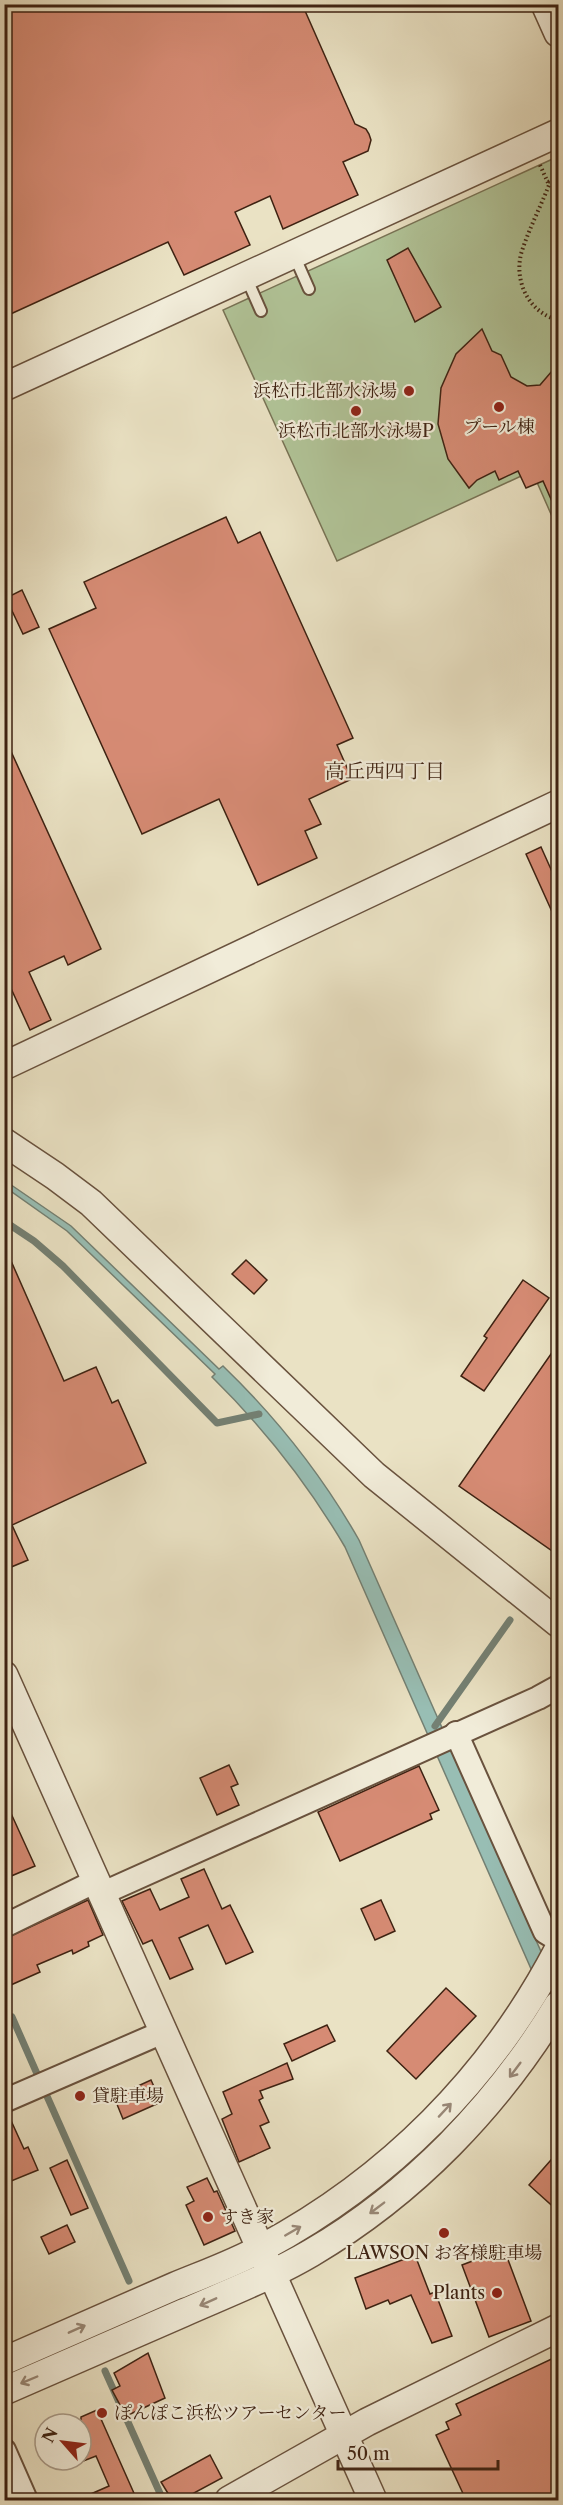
<svg xmlns="http://www.w3.org/2000/svg" width="563" height="2505" font-family="'Libre Caslon Text','Noto Serif JP',serif">
<rect width="100%" height="100%" fill="#eae2c4"/>
<filter id="stains"><feTurbulence type="fractalNoise" baseFrequency=".00333" numOctaves="4"/><feColorMatrix values="0 0 0 0 .2 0 0 0 0 .09 0 0 0 0 .02 0 0 0 .5 -.17"/></filter>
<radialGradient id="worn" r=".72"><stop offset=".6" stop-color="#630" stop-opacity="0"/><stop offset="1" stop-color="#630" stop-opacity=".3"/></radialGradient>
<path fill="#b1c498" stroke="#787355" stroke-width="1.5" d="M 557,157 L 558,530 L 532,471 L 337,561 L 223,310 Z"/>
<path fill="#98beb4" stroke="#748073" stroke-width="1.5" d="M 4,1180 L 71,1226 L 219,1369 L 223,1366 C 277,1418 322,1475 359,1540 L 558,1990 L 558,2030 L 345,1547 C 308,1484 265,1429 212,1377 L 215,1374 L 67,1231 L 5,1187 Z"/>
<g fill="none" stroke-linecap="round" stroke-linejoin="round">
<g stroke="#748073" stroke-width="7">
<path d="M 4,1221 L 34,1241 L 63,1266 L 217,1423 L 259,1414"/>
<path d="M 435,1726 L 510,1620"/>
<path d="M 4,2001 L 5,2002"/>
<path d="M 12,2017 L 38,2076"/>
<path d="M 46,2094 L 129,2281"/>
<path d="M 105,2371 L 163,2500"/>
</g>
</g>
<g fill="#d68b74" stroke="#3e2212" stroke-width="1.5">
<path d="M 4,4 L 302,4 L 355,124 L 366,129 L 369,134 L 371,140 L 368,151 L 343,162 L 358,195 L 283,229 L 270,196 L 235,212 L 250,245 L 184,275 L 168,242 L 4,317 Z"/>
<path d="M 408,248 L 441,307 L 415,322 L 387,260 Z"/>
<path d="M 482,329 L 492,351 L 501,355 L 511,377 L 527,386 L 540,385 L 558,364 L 558,515 L 543,481 L 526,488 L 518,471 L 499,480 L 495,471 L 477,480 L 469,488 L 448,459 L 438,424 L 441,388 L 456,354 Z"/>
<path d="M 226,517 L 238,543 L 260,532 L 353,738 L 337,745 L 352,779 L 309,799 L 321,824 L 305,831 L 317,858 L 258,885 L 219,799 L 142,834 L 49,629 L 96,608 L 84,582 Z"/>
<path d="M 22,590 L 39,627 L 23,634 L 6,598 Z"/>
<path d="M 4,736 L 101,949 L 68,965 L 64,956 L 29,972 L 51,1020 L 30,1030 L 4,973 Z"/>
<path d="M 541,847 L 558,885 L 558,925 L 526,854 Z"/>
<path d="M 4,1245 L 64,1381 L 96,1367 L 112,1403 L 118,1400 L 146,1463 L 12,1525 L 28,1560 L 4,1570 Z"/>
<path d="M 246,1260 L 267,1280 L 254,1294 L 232,1274 Z"/>
<path d="M 523,1280 L 549,1298 L 484,1391 L 461,1376 L 487,1338 L 484,1336 Z"/>
<path d="M 558,1344 L 558,1555 L 459,1486 Z"/>
<path d="M 229,1765 L 238,1784 L 231,1787 L 239,1805 L 217,1815 L 200,1778 Z"/>
<path d="M 419,1766 L 439,1810 L 430,1814 L 432,1819 L 340,1861 L 318,1812 Z"/>
<path d="M 4,1798 L 35,1866 L 4,1879 Z"/>
<path d="M 204,1869 L 222,1909 L 230,1905 L 253,1952 L 226,1964 L 208,1925 L 179,1938 L 193,1969 L 170,1979 L 152,1940 L 143,1944 L 122,1901 L 150,1889 L 160,1910 L 189,1897 L 181,1879 Z"/>
<path d="M 88,1900 L 103,1935 L 88,1942 L 89,1946 L 73,1954 L 72,1950 L 37,1965 L 40,1972 L 4,1988 L 4,1939 Z"/>
<path d="M 381,1900 L 395,1931 L 375,1940 L 361,1909 Z"/>
<path d="M 446,1988 L 476,2016 L 416,2079 L 387,2051 Z"/>
<path d="M 327,2025 L 335,2041 L 292,2061 L 284,2044 Z"/>
<path d="M 287,2063 L 293,2079 L 260,2091 L 263,2098 L 259,2100 L 269,2122 L 260,2126 L 270,2148 L 239,2162 L 222,2119 L 232,2114 L 223,2092 Z"/>
<path d="M 151,2080 L 161,2102 L 123,2119 L 114,2097 Z"/>
<path d="M 4,2114 L 8,2114 L 24,2149 L 28,2147 L 38,2170 L 4,2184 Z"/>
<path d="M 558,2152 L 558,2211 L 529,2185 Z"/>
<path d="M 67,2160 L 88,2208 L 71,2215 L 50,2168 Z"/>
<path d="M 207,2178 L 214,2192 L 217,2191 L 235,2231 L 204,2245 L 186,2205 L 194,2201 L 187,2187 Z"/>
<path d="M 67,2225 L 75,2242 L 49,2254 L 41,2237 Z"/>
<path d="M 504,2249 L 531,2321 L 489,2337 L 462,2265 Z"/>
<path d="M 415,2255 L 430,2294 L 435,2292 L 452,2336 L 432,2343 L 411,2295 L 390,2304 L 388,2300 L 366,2309 L 355,2278 Z"/>
<path d="M 148,2353 L 165,2398 L 126,2416 L 112,2390 L 120,2386 L 114,2373 Z"/>
<path d="M 558,2356 L 558,2500 L 466,2500 L 436,2435 L 449,2429 L 446,2422 L 461,2415 L 456,2404 Z"/>
<path d="M 97,2410 L 137,2500 L 77,2500 L 109,2486 L 96,2456 L 81,2462 L 81,2417 Z"/>
<path d="M 210,2455 L 222,2478 L 181,2500 L 172,2500 L 161,2482 Z"/>
</g>
<g fill="none" stroke-linecap="round" stroke-linejoin="round">
<defs>
<g id="service">
<path d="M 294,255 L 309,289"/>
<path d="M 246,277 L 261,311"/>
</g>
<g id="minor">
<path d="M 456,1733 L 545,1932 L 558,1940"/>
<path d="M 101,1894 L 538,1698 L 558,1687"/>
<path d="M 4,1926 L 96,1881"/>
<path d="M 4,2101 L 163,2032"/>
<path d="M 4,2450 L 26,2500"/>
</g>
<g id="tertiary">
<path d="M 545,4 L 558,33"/>
<path d="M 4,387 L 558,133"/>
<path d="M 4,1066 L 558,804"/>
<path d="M 4,1142 L 55,1176 L 91,1203 L 374,1475 L 558,1623"/>
<path d="M 4,1675 L 373,2500"/>
<path d="M 4,2361 C 61,2336 118,2311 175,2286 C 204,2274 235,2263 262,2248 C 389,2180 491,2078 558,1950"/>
<path d="M 4,2391 C 64,2365 124,2339 183,2313 C 226,2294 270,2277 311,2253 C 413,2193 497,2106 558,2005"/>
<path d="M 229,2500 L 367,2422 L 558,2328"/>
</g>
</defs>
<use href="#service" stroke="#69523e" stroke-width="14"/>
<use href="#minor" stroke="#69523e" stroke-width="26"/>
<use href="#tertiary" stroke="#69523e" stroke-width="30"/>
<g stroke="#3e2212" stroke-width="4" stroke-dasharray="1.5 3" stroke-linecap="butt">
<path d="M 540,165 L 549,185 C 540,208 528,231 521,254 C 514,283 530,313 558,320"/>
<path d="M 548,182 L 558,178"/>
</g>
<use href="#service" stroke="#f1ecd9" stroke-width="10"/>
<use href="#minor" stroke="#f1ecd9" stroke-width="22"/>
<use href="#tertiary" stroke="#f1ecd9" stroke-width="27"/>
</g>
<defs><path id="oneway-shaft" d="M-6 0H5M1.5-3L5.5 0L1.5 3" fill="none" stroke-width="1.6" stroke-linecap="round" stroke-linejoin="round" transform="scale(1.5)"/></defs>
<g stroke="#988776">
<use href="#oneway-shaft" transform="translate(515 2070) rotate(127)"/>
<use href="#oneway-shaft" transform="translate(445 2110) rotate(-47)"/>
<use href="#oneway-shaft" transform="translate(377 2208) rotate(143)"/>
<use href="#oneway-shaft" transform="translate(293 2231) rotate(-30)"/>
<use href="#oneway-shaft" transform="translate(208 2302) rotate(156)"/>
<use href="#oneway-shaft" transform="translate(77 2329) rotate(-24)"/>
<use href="#oneway-shaft" transform="translate(29 2380) rotate(157)"/>
</g>
<g fill="#8f2418" stroke="#f1ecd9" stroke-width="2">
<circle cx="409" cy="391" r="6"/>
<circle cx="499" cy="407" r="6"/>
<circle cx="356" cy="411" r="6"/>
<circle cx="80" cy="2096" r="6"/>
<circle cx="208" cy="2217" r="6"/>
<circle cx="444" cy="2233" r="6"/>
<circle cx="497" cy="2293" r="6"/>
<circle cx="102" cy="2413" r="6"/>
</g>
<g text-anchor="middle" stroke-width="4.5" stroke-linejoin="round" paint-order="stroke">
<g font-size="18" fill="#3e2212" stroke="#f1ecd9">
<text x="397" y="397" text-anchor="end">浜松市北部水泳場</text>
<text x="499" y="433">プール棟</text>
<text x="356" y="437">浜松市北部水泳場P</text>
<text x="92" y="2102" text-anchor="start">貸駐車場</text>
<text x="220" y="2223" text-anchor="start">すき家</text>
<text x="444" y="2259">LAWSON お客様駐車場</text>
<text x="485" y="2299" text-anchor="end">Plants</text>
<text x="114" y="2419" text-anchor="start">ぽんぽこ浜松ツアーセンター</text>
</g>
<g font-size="20" fill="#3e2212" stroke="#f1ecd9">
<text x="385" y="778">高丘西四丁目</text>
</g>
</g>
<rect width="563" height="2505" fill="none" stroke="#eae2c4" stroke-width="24"/>
<rect x="6" y="6" width="551" height="2493" fill="none" stroke="#3e2212" stroke-width="3"/>
<rect x="12" y="12" width="539" height="2481" fill="none" stroke="#3e2212" stroke-width="1.5"/>
<g transform="translate(63 2442) rotate(298)"><circle r="28" fill="#f1ecd9" stroke="#a99b89" stroke-width="1.5"/>
<path d="M0-4.5L10 22L0 15L-10 22Z" fill="#8f2418"/>
<text y="-9" font-size="16" font-weight="bold" text-anchor="middle" fill="#3e2212">N</text>
</g>
<path d="M338 2460v9h160v-9" fill="none" stroke="#3e2212" stroke-width="3"/>
<text x="347" y="2460" font-size="18" fill="#3e2212" stroke="#f1ecd9" stroke-width="4.5" paint-order="stroke">50 m</text>
<rect width="100%" height="100%" filter="url(#stains)"/>
<rect width="100%" height="100%" fill="url(#worn)"/>
</svg>
